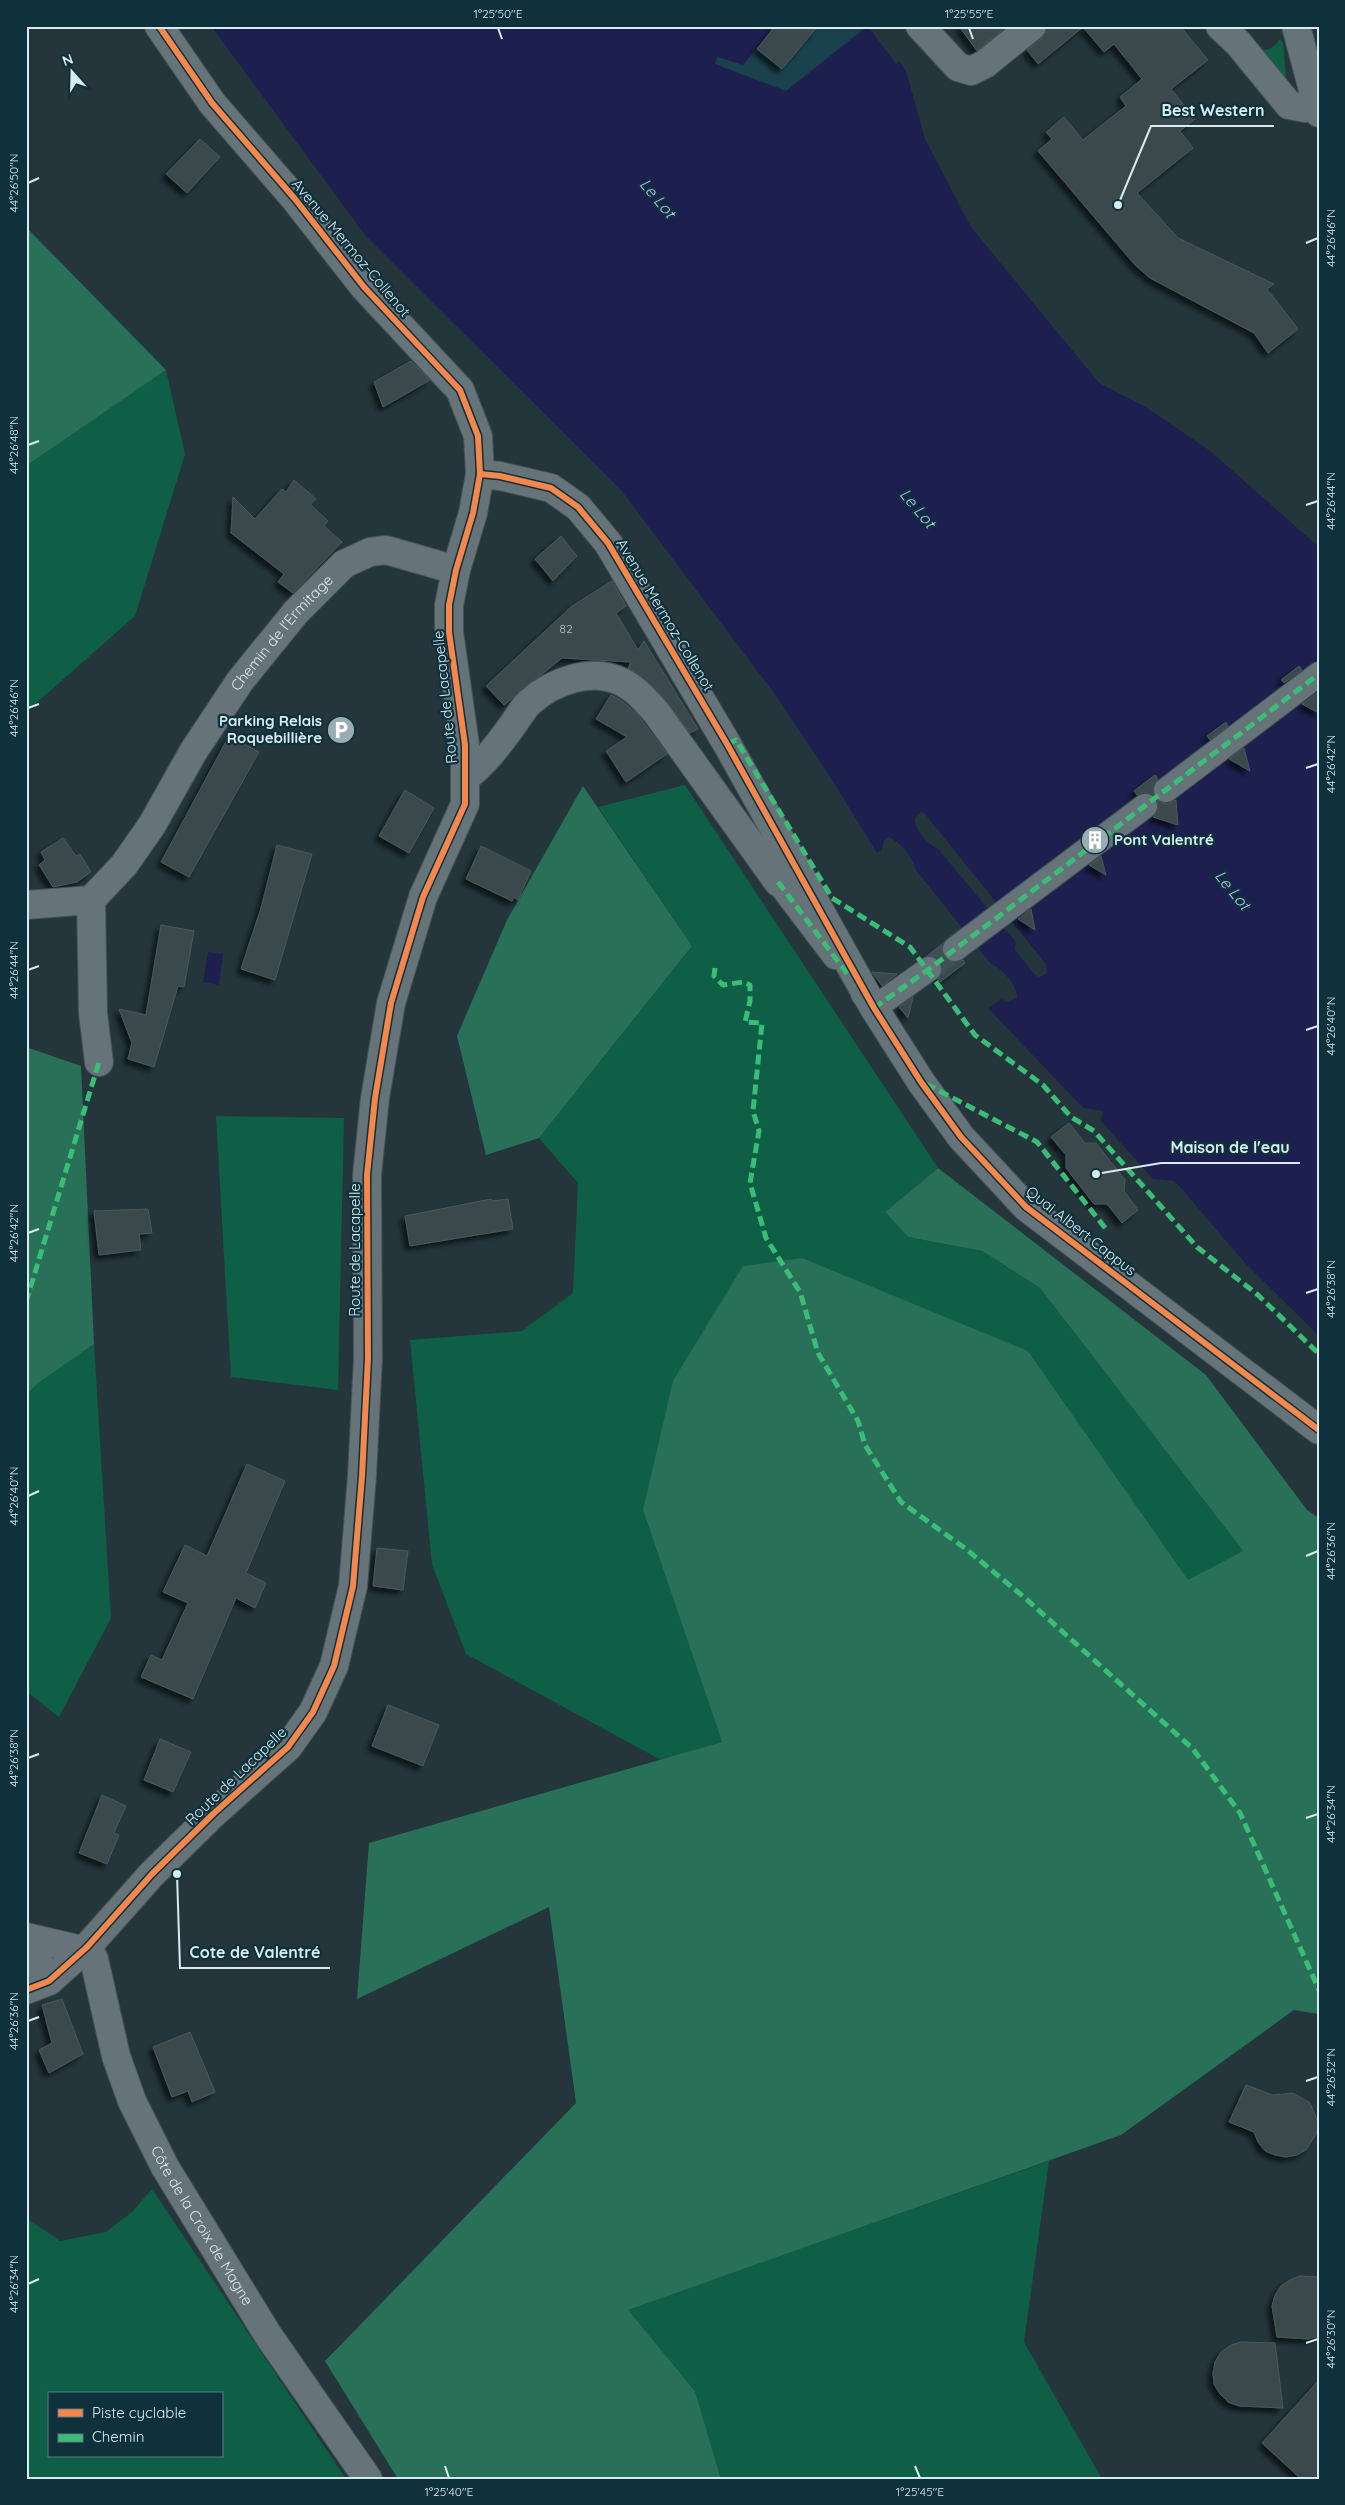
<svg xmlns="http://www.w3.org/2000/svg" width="1345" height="2505" font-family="Quicksand,sans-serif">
<defs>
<filter id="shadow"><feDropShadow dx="-4.5" dy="4.5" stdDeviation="2.5" flood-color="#0009"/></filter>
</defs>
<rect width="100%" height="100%" fill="#24363c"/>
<path fill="#1a424e" d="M 775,26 L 866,26 L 786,91 L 715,64 L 717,57 Z"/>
<g fill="#0e5f46" fill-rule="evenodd">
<path d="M 1280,39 L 1283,43 L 1286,78 L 1284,81 L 1261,50 C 1270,51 1275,46 1280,39 Z"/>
<path d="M 166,370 L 185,454 L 135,616 L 26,712 L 26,466 Z"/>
<path d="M 685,785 L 938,1168 L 885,1212 L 908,1237 L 982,1251 L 1040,1288 L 1243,1551 L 1188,1581 L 1028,1351 L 643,1510 L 722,1742 L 661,1760 L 466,1654 L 432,1564 L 410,1340 L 522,1331 L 573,1293 L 578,1183 L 539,1138 L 692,946 L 598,807 Z"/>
<path d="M 216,1116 L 344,1118 L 338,1390 L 231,1377 Z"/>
<path d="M 94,1344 L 111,1618 L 59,1717 L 26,1691 L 26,1395 L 37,1384 Z"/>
<path d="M 1049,2161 L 1024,2342 L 1102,2479 L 721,2479 L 695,2391 L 627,2310 Z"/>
<path d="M 152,2189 L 346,2479 L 26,2479 L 26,2218 L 60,2241 L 106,2232 L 133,2211 ZM 49,2394 L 221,2394 L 221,2456 L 49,2456 Z"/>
</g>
<g fill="#287057">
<path d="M 26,227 L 166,370 L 26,466 Z"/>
<path d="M 583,786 L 692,946 L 539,1138 L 486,1155 L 457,1036 L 507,920 Z"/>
<path d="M 26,1047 L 81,1066 L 94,1344 L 37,1384 L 26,1395 Z"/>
<path d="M 938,1168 L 1206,1375 L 1307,1510 L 1319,1518 L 1319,2014 L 1294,2010 L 1121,2135 L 628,2310 L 695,2391 L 721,2479 L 398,2479 L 325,2361 L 576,2103 L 549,1907 L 357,1999 L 369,1843 L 722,1742 L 643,1510 L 673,1381 L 743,1266 L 802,1258 L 1028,1351 L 1188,1580 L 1243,1551 L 1040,1288 L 982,1251 L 908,1237 L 885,1212 Z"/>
</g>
<g fill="#1d204f" fill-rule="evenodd">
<path d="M 211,26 L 775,26 L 743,65 L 717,57 L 715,64 L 786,91 L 868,26 L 896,64 L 900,61 L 907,74 L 925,139 L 971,227 L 1099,383 L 1144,406 L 1209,450 L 1319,547 L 1319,1336 L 1244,1262 L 1181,1188 L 1174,1181 L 1153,1179 L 1101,1121 L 1103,1111 L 1083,1108 L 988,1008 L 1001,999 L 1007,1002 L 1017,998 C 1018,986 1002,968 991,964 L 916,870 C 912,856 901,842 888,837 L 884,841 L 882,850 L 877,853 L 829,775 L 774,693 L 621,490 L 365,235 ZM 921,812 L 925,814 L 1045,963 L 1047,973 L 1039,977 L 1035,975 L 1015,950 L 1016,942 L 938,849 C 928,844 914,830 915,818 Z"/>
<path d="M 208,952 L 223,954 L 219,985 L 203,982 Z"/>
</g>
<g fill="#3a4a4d" stroke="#49595b" filter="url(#shadow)">
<path d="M 775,26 L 818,26 L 782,69 L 757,49 Z"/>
<path d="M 959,26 L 1007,26 L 977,51 Z"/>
<path d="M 1047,26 L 1180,26 L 1208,60 L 1171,89 L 1195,119 L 1180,131 L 1193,148 L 1137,193 L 1178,238 L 1274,284 L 1267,289 L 1298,329 L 1268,353 L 1254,333 L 1150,278 L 1135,265 L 1038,151 L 1052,139 L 1046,132 L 1064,117 L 1083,140 L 1126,106 L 1120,97 L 1142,79 L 1114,44 L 1104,52 L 1083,27 L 1038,64 L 1027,50 L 1042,38 Z"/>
<path d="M 200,139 L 220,157 L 187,193 L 166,174 Z"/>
<path d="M 411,361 L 430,380 L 383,407 L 374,382 Z"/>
<path d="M 294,480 L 316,499 L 310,504 L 328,521 L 324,526 L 342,542 L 293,593 L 278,582 L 284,574 L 231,533 L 233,497 L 255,519 L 282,489 L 286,492 Z"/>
<path d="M 561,536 L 577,556 L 553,581 L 535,559 Z"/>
<path d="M 612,581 L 626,606 L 616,613 L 638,650 L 644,641 L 698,729 L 690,733 L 656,689 L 628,668 L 631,662 L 562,658 L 504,705 L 486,686 L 572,606 Z"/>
<path d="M 1299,666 L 1302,670 L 1284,683 L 1281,680 Z"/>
<path d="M 1317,693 L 1319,700 L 1319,713 L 1302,704 Z"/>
<path d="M 611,695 L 622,701 L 637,714 L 667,754 L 626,782 L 606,751 L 627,737 L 596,719 Z"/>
<path d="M 1226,722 L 1228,726 L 1210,740 L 1207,736 Z"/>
<path d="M 229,736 L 259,752 L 189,877 L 161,862 Z"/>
<path d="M 1244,748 L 1250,771 L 1229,759 Z"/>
<path d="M 1155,775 L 1158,779 L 1153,785 L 1154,796 L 1144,792 L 1137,795 L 1134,791 Z"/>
<path d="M 405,790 L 434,808 L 409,853 L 379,836 Z"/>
<path d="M 1157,800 L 1167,804 L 1176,800 L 1178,825 L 1153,817 L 1158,811 Z"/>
<path d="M 63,838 L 76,856 L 80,854 L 91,872 L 77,882 L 53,887 L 39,865 L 45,860 L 41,852 Z"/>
<path d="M 277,845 L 312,854 L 275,980 L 241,969 L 261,908 Z"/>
<path d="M 481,846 L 531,871 L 518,900 L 514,897 L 512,901 L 466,879 Z"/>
<path d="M 1101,856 L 1106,875 L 1089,865 Z"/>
<path d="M 1031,909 L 1035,930 L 1018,919 Z"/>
<path d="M 161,925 L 194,931 L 184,987 L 178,986 L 154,1067 L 128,1059 L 132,1043 L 119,1009 L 146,1015 Z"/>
<path d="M 942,944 L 941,951 L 944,958 L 950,962 L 963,960 L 965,963 L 940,982 L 938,980 L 943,968 L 940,961 L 934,956 L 927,956 Z"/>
<path d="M 872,972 L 897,974 L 882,986 Z"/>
<path d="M 913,997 L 908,1018 L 899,1007 Z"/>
<path d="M 1069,1123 L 1085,1143 L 1096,1143 L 1125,1180 L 1124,1191 L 1138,1210 L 1122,1223 L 1107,1204 L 1094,1204 L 1066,1168 L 1066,1155 L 1051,1137 Z"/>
<path d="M 491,1199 L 492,1201 L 508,1199 L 513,1229 L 410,1246 L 405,1216 Z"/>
<path d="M 148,1209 L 152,1233 L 139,1234 L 141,1250 L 99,1255 L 94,1211 Z"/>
<path d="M 247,1464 L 285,1481 L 246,1573 L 266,1583 L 255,1608 L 236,1598 L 193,1699 L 141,1677 L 151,1655 L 162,1660 L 188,1603 L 163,1592 L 185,1545 L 207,1556 Z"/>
<path d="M 377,1548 L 408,1551 L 403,1590 L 373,1586 Z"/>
<path d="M 388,1705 L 439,1725 L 423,1766 L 372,1746 Z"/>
<path d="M 160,1739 L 191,1752 L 173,1792 L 144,1780 Z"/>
<path d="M 102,1795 L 126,1806 L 114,1833 L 119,1835 L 107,1864 L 79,1853 Z"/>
<path d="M 62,1999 L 83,2054 L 49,2073 L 39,2050 L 52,2043 L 42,2005 Z"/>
<path d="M 190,2032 L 215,2092 L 192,2102 L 188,2091 L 172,2097 L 153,2047 Z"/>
<path d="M 1246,2085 L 1273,2095 L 1293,2093 L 1310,2103 L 1318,2122 L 1317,2133 L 1306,2150 L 1297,2155 L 1286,2157 L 1275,2155 L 1265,2151 L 1258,2142 L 1254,2132 L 1229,2122 Z"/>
<path d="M 1300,2276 L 1319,2277 L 1319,2336 L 1308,2339 L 1277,2337 L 1272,2306 L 1275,2295 L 1281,2286 L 1290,2280 Z"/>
<path d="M 1241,2342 L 1275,2343 L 1283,2408 L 1239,2406 L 1228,2402 L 1220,2394 L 1214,2384 L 1213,2373 L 1215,2362 L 1221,2352 L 1231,2345 Z"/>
<path d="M 1319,2380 L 1319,2479 L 1301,2479 L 1262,2443 Z"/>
</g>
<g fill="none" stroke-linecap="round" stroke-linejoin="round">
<path stroke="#3f5157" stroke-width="24" stroke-dasharray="24 12" stroke-linecap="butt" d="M 929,969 L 955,949"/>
<defs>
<g id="pedestrian">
<path d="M 1166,790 L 1319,674"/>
<path d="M 778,882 L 835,957"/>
<path d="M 955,949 L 1145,806"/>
<path d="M 863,994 L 874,1008 L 929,969"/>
</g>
<g id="minor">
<path d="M 920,26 L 958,67 L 971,71 L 985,64 L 1032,26"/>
<path d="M 1220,26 L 1238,43 L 1289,105 L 1305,108 L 1316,106"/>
<path d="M 480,474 L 500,476 L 551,488 L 578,507 L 608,543 L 727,744 L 874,1008 L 921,1082 L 961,1137 L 1026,1207 L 1319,1430"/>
<path d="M 466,777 C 485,763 498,745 512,726 C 517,719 523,708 530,702 C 553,681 592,667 622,682 C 636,689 646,701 656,712 L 778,882"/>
<path d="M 26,905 L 91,900"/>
<path id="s1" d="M 99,1062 L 93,1013 L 91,900 L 124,865 L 152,825 L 193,752 L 240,681 L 296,612 L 344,564 L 370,552 L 386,550 L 456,570"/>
<path d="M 26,1937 L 82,1950"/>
<path d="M 26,1941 L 49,1981"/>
<path id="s2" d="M 87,1947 L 94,1959 L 116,2056 L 132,2101 L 165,2167 L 268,2335 L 368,2479"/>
</g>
<g id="tertiary">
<path d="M 1296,26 L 1319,113"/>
<path d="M 26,1990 L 49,1981 L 87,1947 L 152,1874 L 213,1814 L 288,1747 L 313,1712 L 334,1666 L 353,1586 L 362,1476 L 368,1358 L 367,1175 L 375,1098 L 391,1003 L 423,897 L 465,804 L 465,745 L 449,632 L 449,605 L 456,570 L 473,513 L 480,474 L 478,436 L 460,390 L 364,287 L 295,199 L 212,103 L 159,26"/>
</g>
</defs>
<use href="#pedestrian" stroke="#425257" stroke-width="26"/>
<use href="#minor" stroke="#425257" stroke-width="30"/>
<use href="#tertiary" stroke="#425257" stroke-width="30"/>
<use href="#pedestrian" stroke="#667378" stroke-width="24"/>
<use href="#minor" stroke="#667378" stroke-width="28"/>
<use href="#tertiary" stroke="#667378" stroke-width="28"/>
<g stroke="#3abd76" stroke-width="5" stroke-dasharray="10 5" stroke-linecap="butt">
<path d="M 727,744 L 736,740 L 832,898 L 910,947 L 975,1035 L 1043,1085 L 1071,1117 L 1094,1131 L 1197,1247 L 1258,1295 L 1319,1354"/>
<path d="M 778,882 L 849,976"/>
<path d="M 715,968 L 714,976 L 723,985 L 743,982 L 750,985 L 750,1001 L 745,1022 L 762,1023 L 753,1111 L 759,1131 L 750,1183 L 766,1238 L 800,1292 L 818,1353 L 858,1421 L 865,1445 L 901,1502 L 966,1549 L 1025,1598 L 1193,1749 L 1240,1813 L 1319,1990"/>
<path d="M 874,1008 L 929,969 L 1319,674"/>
<path d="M 926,1084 L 1037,1142 L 1106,1229"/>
<path d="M 26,1302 L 99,1062"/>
</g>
<defs>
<g id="cycleway">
<path d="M 480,474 L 500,476 L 551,488 L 578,507 L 608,543 L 727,744 L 874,1008 L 921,1082 L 961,1137 L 1026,1207 L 1319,1430"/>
<path d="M 26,1990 L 49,1981 L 87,1947 L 152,1874 L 213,1814 L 288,1747 L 313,1712 L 334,1666 L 353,1586 L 362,1476 L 368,1358 L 367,1175 L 375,1098 L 391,1003 L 423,897 L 465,804 L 465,745 L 449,632 L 449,605 L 456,570 L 473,513 L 480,474 L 478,436 L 460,390 L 364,287 L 295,199 L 212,103 L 159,26"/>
</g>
</defs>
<use href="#cycleway" stroke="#0f313c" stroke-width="9"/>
<use href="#cycleway" stroke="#f5874c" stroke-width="6"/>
</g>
<path fill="none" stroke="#d8ebf1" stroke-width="2" d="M 498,28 L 502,39M 969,28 L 973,39M 28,183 L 39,178M 1306,243 L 1318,238M 28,445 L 39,441M 1306,505 L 1318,501M 28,708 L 39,704M 1306,768 L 1318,764M 28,970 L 39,966M 1306,1030 L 1318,1026M 28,1233 L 39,1229M 1306,1293 L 1318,1289M 28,1496 L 39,1491M 1306,1556 L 1318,1551M 28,1758 L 39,1754M 1306,1818 L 1318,1814M 28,2021 L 39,2017M 1306,2081 L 1318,2077M 28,2284 L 39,2279M 1306,2343 L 1318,2339M 445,2466 L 449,2478M 915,2466 L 920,2478"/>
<defs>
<symbol id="parking-disc" viewBox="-11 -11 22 22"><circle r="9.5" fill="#99acb2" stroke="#0f313c"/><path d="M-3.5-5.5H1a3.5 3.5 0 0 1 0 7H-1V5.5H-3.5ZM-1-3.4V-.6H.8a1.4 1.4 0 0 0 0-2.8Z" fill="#fff"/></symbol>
<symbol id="building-disc" viewBox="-11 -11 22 22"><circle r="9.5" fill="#99acb2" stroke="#0f313c"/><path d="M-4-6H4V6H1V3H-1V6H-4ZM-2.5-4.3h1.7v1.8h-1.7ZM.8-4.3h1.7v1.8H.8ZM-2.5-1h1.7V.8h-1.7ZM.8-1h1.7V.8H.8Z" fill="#fff"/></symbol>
</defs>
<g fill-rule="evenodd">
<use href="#parking-disc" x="325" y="714" width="32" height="32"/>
<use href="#building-disc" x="1079" y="824" width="32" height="32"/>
</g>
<g text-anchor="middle" stroke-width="4.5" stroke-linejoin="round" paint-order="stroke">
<g font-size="12" fill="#b0c3c8">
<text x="566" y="633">82</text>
</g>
<g font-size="15" fill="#d8ebf1" stroke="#0f313c">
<text transform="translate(351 248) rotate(50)" y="5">Avenue Mermoz-Collenot</text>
<text transform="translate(665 615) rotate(59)" y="5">Avenue Mermoz-Collenot</text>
<text dy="5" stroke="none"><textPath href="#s1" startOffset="492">Chemin de l'Ermitage</textPath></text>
<text transform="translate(445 697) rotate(-96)" y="5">Route de Lacapelle</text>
<text transform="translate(1081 1231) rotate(38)" y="5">Quai Albert Cappus</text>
<text transform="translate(355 1250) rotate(-90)" y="5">Route de Lacapelle</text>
<text transform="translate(236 1776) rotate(-44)" y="5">Route de Lacapelle</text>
<text dy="5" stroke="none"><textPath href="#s2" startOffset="304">Côte de la Croix de Magne</textPath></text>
</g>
<g font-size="15" font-weight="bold" fill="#d8ebf1" stroke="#0f313c" text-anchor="end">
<text x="322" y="726">Parking Relais<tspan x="322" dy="17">Roquebillière</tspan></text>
<text x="1114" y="845" text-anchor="start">Pont Valentré</text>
</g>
<g font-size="16" font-style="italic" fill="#b6c0f3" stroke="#0f313c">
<text transform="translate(658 198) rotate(50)" y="6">Le Lot</text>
<text transform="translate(918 508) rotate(50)" y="6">Le Lot</text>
<text transform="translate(1233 890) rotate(51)" y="6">Le Lot</text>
</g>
</g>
<path fill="none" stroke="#d8ebf1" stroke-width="2" d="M1118 205L1151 126H1274M1096 1174L1161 1163H1300M177 1874L180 1968H330"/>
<g fill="#d8ebf1" stroke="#0f313c" stroke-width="2">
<circle cx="1118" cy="205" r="5"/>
<circle cx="1096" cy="1174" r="5"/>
<circle cx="177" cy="1874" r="5"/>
</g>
<g font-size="16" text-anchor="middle" font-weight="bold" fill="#d8ebf1" stroke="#0f313c" stroke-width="4.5" stroke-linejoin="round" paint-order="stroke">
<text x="1213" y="116">Best Western</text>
<text x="1230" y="1153">Maison de l'eau</text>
<text x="255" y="1958">Cote de Valentré</text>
</g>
<rect width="1345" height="2505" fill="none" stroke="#0f313c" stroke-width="55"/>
<rect x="48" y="2392" width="175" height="65" fill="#0f313c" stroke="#5f7b84"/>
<rect x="58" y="2409" width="25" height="8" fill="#f5874c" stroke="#5f7b84"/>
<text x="92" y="2418" font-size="15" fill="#d8ebf1">Piste cyclable</text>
<rect x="58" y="2434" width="25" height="8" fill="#3abd76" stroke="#5f7b84"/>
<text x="92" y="2442" font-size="15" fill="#d8ebf1">Chemin</text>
<g transform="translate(72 72) rotate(340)" stroke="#0f313c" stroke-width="4" paint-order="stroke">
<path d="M0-4L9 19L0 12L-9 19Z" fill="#d8ebf1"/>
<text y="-8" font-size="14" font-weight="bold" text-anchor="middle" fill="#d8ebf1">N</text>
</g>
<rect x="28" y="28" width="1290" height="2450" fill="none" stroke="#d8ebf1" stroke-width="2"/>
<g font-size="12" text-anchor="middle" fill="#d8ebf1">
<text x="498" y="18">1°25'50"E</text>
<text x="969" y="18">1°25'55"E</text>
<text transform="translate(14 183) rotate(-90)" y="4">44°26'50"N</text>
<text transform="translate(1331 238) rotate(-90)" y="4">44°26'46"N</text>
<text transform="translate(14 445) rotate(-90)" y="4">44°26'48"N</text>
<text transform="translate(1331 501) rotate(-90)" y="4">44°26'44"N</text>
<text transform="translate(14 708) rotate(-90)" y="4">44°26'46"N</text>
<text transform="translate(1331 764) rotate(-90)" y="4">44°26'42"N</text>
<text transform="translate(14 970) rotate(-90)" y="4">44°26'44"N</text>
<text transform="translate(1331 1026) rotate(-90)" y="4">44°26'40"N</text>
<text transform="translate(14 1233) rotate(-90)" y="4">44°26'42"N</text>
<text transform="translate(1331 1289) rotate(-90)" y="4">44°26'38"N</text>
<text transform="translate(14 1496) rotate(-90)" y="4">44°26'40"N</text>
<text transform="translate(1331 1551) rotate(-90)" y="4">44°26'36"N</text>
<text transform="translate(14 1758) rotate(-90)" y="4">44°26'38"N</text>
<text transform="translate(1331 1814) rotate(-90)" y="4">44°26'34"N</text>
<text transform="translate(14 2021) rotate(-90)" y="4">44°26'36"N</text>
<text transform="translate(1331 2077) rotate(-90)" y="4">44°26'32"N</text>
<text transform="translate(14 2284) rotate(-90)" y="4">44°26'34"N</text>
<text transform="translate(1331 2339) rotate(-90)" y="4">44°26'30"N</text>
<text x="449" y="2496">1°25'40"E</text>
<text x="920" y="2496">1°25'45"E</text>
</g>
</svg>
